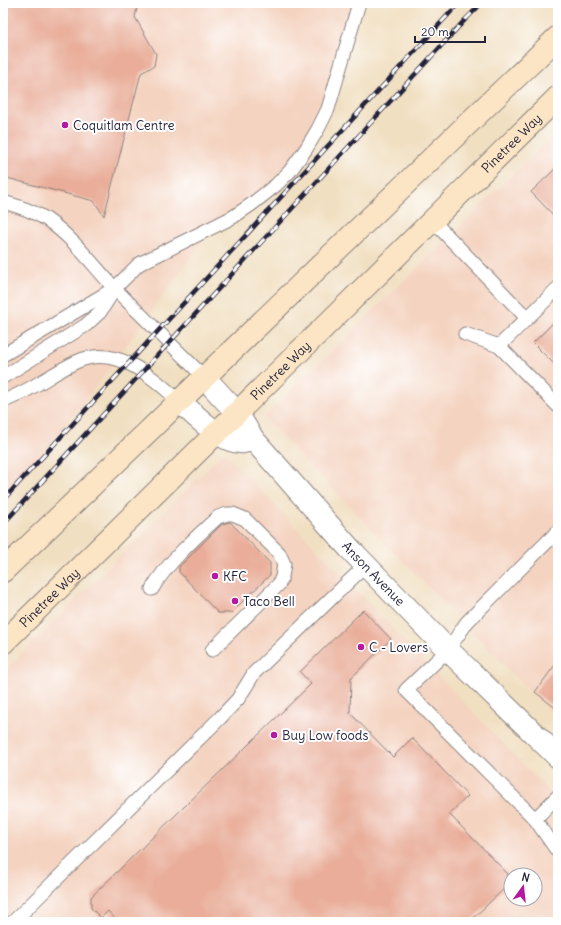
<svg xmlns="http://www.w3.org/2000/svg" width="561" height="925" font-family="Delius,sans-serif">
<rect width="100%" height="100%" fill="#fff"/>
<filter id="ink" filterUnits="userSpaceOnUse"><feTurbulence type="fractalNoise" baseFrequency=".025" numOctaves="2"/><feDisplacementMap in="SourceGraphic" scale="8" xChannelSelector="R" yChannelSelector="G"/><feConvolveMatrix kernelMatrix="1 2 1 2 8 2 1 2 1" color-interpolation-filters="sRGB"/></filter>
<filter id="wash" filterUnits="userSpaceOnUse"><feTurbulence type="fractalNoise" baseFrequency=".012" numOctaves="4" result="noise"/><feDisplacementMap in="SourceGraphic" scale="16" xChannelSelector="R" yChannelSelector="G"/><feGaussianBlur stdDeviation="0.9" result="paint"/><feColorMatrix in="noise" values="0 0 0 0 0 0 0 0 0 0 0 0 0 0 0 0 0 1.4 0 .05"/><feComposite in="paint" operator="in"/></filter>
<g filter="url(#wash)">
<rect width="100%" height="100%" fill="#f1dfc1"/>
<g fill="#f4d3c0" fill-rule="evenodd">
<path d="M 3,3 L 359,3 L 335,89 L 300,158 L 213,227 L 112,365 L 3,506 Z"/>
<path d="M 558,131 L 558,720 L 263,418 Z"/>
<path d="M 224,452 L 558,801 L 558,922 L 3,922 L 3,672 ZM 511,875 L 535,875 L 535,899 L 511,899 Z"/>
</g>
<g id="blocks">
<g fill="#e9ad99">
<path d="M 3,3 L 138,3 L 135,17 L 156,54 L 154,66 L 141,73 L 104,216 L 94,201 L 3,177 Z"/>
<path d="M 558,166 L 558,220 L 531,192 Z"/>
<path d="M 558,318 L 558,368 L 533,343 Z"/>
<path d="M 230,522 L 270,563 L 270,575 L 231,613 L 218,613 L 179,572 L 179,567 L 222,524 Z"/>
<path d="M 363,610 L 391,639 L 351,678 L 350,713 L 393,757 L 412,738 L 468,796 L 449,814 L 508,874 L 508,885 L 469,922 L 118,922 L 108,911 L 101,918 L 91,908 L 91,897 L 311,684 L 300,672 Z"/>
<path d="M 558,661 L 558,710 L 535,692 Z"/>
</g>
</g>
</g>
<g filter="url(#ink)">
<use href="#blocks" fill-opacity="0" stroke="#8a807e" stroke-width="1"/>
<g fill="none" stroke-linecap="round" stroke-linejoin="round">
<defs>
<g id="lane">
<path d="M 3,202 C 18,206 33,211 46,219 C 75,239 95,268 119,293 C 147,321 176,349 204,377"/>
<path d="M 432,220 L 527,318"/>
<path d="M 465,334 L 499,346 L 558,406"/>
<path d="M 499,346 L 558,288"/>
<path d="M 3,355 L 115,288 L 139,264 L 233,217 L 252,204 L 276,185 L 290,171 L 306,149 L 318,129 L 328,109 L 359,3"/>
<path d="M 3,377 L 86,325 L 100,312 L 114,290"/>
<path d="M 3,401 C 29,392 51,374 76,362 C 116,343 152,377 179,401"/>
<path d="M 558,531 L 467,622 L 448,650 L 406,690 L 535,819 L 558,852"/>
<path d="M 152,589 C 166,564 197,536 218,517 L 227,514 L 233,514 L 245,519 L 279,553 L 284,564 L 282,577 L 279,584 L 212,650"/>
<path d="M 535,819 L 558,796"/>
<path d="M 13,922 L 220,718 L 238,699 L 254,673 L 342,588 L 366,565"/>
</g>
<g id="street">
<path id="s1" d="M 204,377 L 237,413 L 253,439 L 350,549 L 448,650 L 558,757"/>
<path d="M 179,401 C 194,414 223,445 244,442 C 247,442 250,440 253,439"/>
</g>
<g id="secondary">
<path d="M 3,571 L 558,37"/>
<path id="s2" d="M 3,643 L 558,97"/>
</g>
</defs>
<use href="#lane" stroke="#8a807e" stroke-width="15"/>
<use href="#street" stroke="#8a807e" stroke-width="24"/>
<use href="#secondary" stroke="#8a807e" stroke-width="24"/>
<use href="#lane" stroke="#fff" stroke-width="13"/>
<use href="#street" stroke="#fff" stroke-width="22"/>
<use href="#secondary" stroke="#fce5c4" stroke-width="22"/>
<defs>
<g id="rail">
<path d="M 3,500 L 459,3"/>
<path d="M 3,524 L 463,22 L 482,3"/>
</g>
</defs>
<use href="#rail" stroke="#22223b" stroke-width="4.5"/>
<use href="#rail" stroke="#fff" stroke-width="3" stroke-dasharray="9" stroke-linecap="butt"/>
</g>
</g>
<g fill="#b5179e" stroke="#fff" stroke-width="1.5">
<circle cx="65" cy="125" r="4"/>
<circle cx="215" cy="576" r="4"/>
<circle cx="235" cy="601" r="4"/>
<circle cx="361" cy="647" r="4"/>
<circle cx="274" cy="735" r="4"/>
</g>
<g text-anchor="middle" stroke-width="4" stroke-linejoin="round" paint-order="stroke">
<g font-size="13" fill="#22223b" stroke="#fff" text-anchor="start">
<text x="73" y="130">Coquitlam Centre</text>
<text x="223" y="581">KFC</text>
<text x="243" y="606">Taco Bell</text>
<text x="369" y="652">C - Lovers</text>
<text x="282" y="740">Buy Low foods</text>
</g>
<g font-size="13" fill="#22223b" stroke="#fff">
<text dy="5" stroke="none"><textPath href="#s2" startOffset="713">Pinetree Way</textPath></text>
<text dy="5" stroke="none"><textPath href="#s2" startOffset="389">Pinetree Way</textPath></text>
<text dy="5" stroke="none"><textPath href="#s1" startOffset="260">Anson Avenue</textPath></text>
<text dy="5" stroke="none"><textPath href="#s2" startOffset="65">Pinetree Way</textPath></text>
</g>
</g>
<rect width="561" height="925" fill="none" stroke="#fff" stroke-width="16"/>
<g transform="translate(523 887) rotate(15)"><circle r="19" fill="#ffffff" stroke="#a7a7b1"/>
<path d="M0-3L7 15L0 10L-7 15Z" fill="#b5179e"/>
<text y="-6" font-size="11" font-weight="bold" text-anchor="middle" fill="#22223b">N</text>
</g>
<path d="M415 36v6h70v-6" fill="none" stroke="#22223b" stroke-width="2"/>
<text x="421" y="36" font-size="12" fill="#22223b" stroke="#ffffff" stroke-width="3" paint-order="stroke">20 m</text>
</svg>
